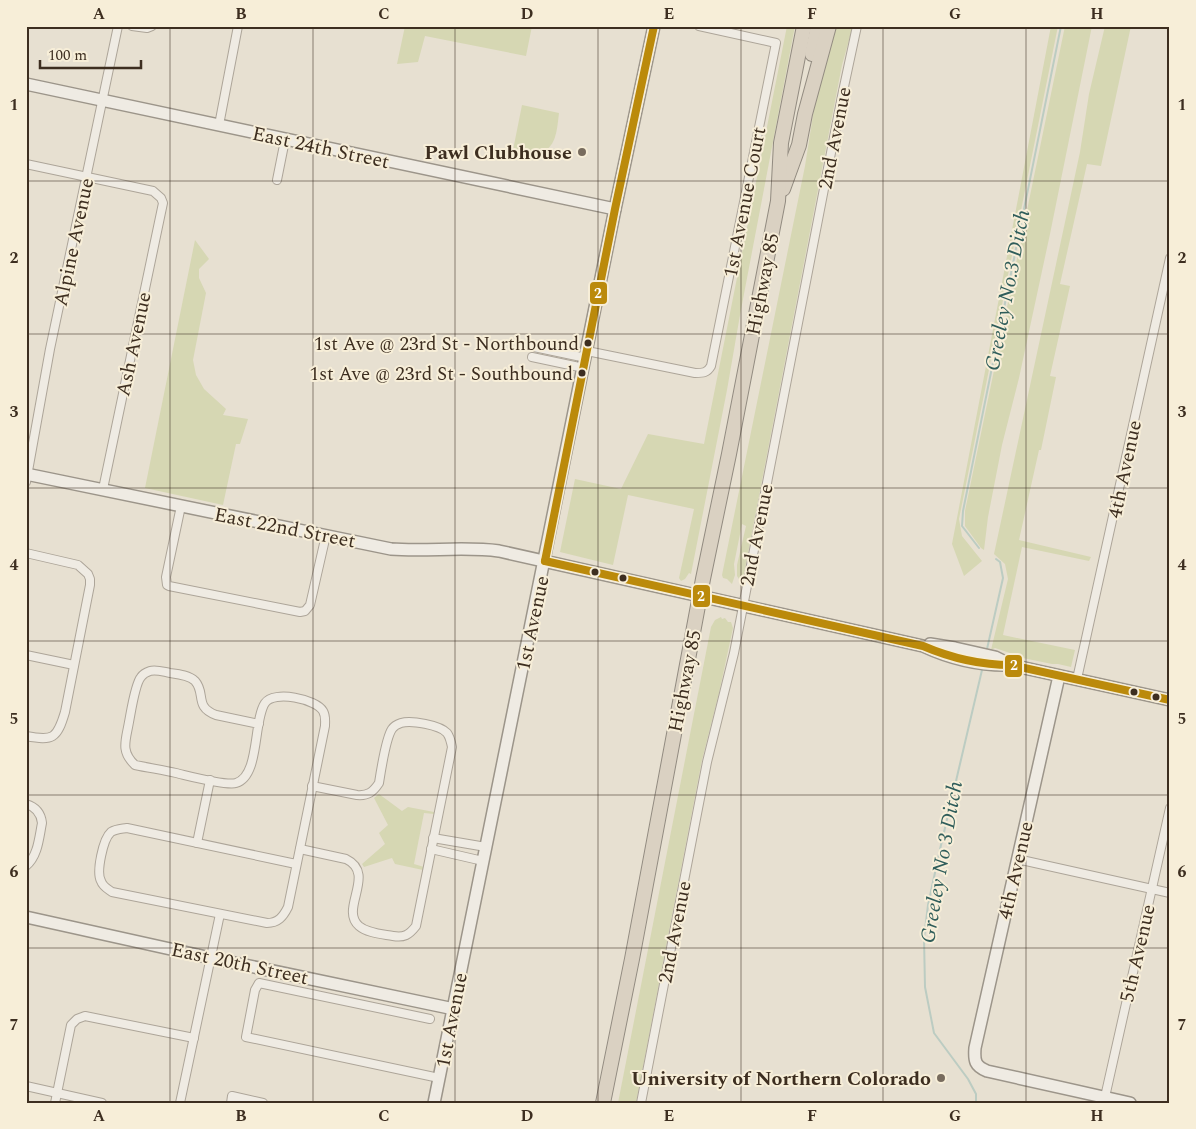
<svg xmlns="http://www.w3.org/2000/svg" width="1196" height="1129" font-family="Spectral,serif">
<rect width="100%" height="100%" fill="#e7e0d1"/>
<g fill="#d6d7b3">
<path d="M 405,26 L 532,26 L 526,56 L 425,36 L 418,62 L 397,64 Z"/>
<path d="M 787,26 L 795,26 L 740,315 L 727,390 L 691,574 L 689,573 L 685,579 L 681,581 L 679,578 L 694,509 L 628,495 L 613,565 L 560,552 L 575,479 L 621,489 L 648,434 L 704,444 Z"/>
<path d="M 837,26 L 853,26 L 842,65 L 744,574 L 741,582 L 737,576 L 737,565 L 746,526 L 742,524 L 734,564 L 735,575 L 732,584 L 727,579 L 723,578 L 722,575 L 805,166 L 814,109 L 822,75 Z"/>
<path d="M 1051,26 L 1058,26 L 959,519 L 962,536 L 982,561 L 964,576 L 952,544 Z"/>
<path d="M 1065,26 L 1092,26 L 1050,234 L 1019,378 L 1002,445 L 988,517 L 984,550 L 981,548 L 965,526 L 965,511 Z"/>
<path d="M 1105,26 L 1131,26 L 1101,166 L 1087,164 L 1060,284 L 1070,286 L 1050,376 L 1056,377 L 1041,450 L 1039,450 L 1019,540 L 1091,557 L 1089,561 L 1022,547 L 1003,635 L 1075,650 L 1071,667 L 1058,664 L 1052,664 L 1018,657 L 1013,654 L 995,648 L 991,650 L 1008,579 L 1005,564 L 994,554 L 1080,152 L 1089,94 Z"/>
<path d="M 522,105 L 559,113 C 557,128 557,151 537,153 C 529,154 521,151 513,150 Z"/>
<path d="M 195,240 L 209,259 L 199,269 L 199,278 L 206,293 L 193,360 L 196,375 L 204,389 L 226,409 L 223,415 L 248,419 L 240,444 L 236,444 L 223,505 L 145,488 Z"/>
<path d="M 721,617 L 722,619 L 725,618 L 728,622 L 731,622 L 733,628 L 719,693 L 702,760 L 636,1103 L 618,1103 L 711,627 L 715,620 Z"/>
<path d="M 379,794 L 402,811 L 408,807 L 434,812 L 434,814 L 424,813 L 414,864 L 424,867 L 423,870 L 395,864 L 392,858 L 364,867 L 362,864 L 385,844 L 379,833 L 388,825 L 374,798 Z"/>
</g>
<g fill="none" stroke-linecap="round" stroke-linejoin="round">
<g stroke="#bcccc2" stroke-width="2">
<path d="M 979,548 L 962,526 L 963,511 L 1061,26"/>
<path d="M 987,649 L 1003,578 L 1000,562 L 996,559"/>
<path d="M 976,1103 L 976,1094 L 968,1079 L 934,1033 L 925,987 L 924,938 L 928,905 L 941,845 L 982,670"/>
</g>
<defs>
<g id="street">
<path d="M 132,26 L 147,28 L 152,26"/>
<path d="M 219,125 L 238,26"/>
<path d="M 26,164 L 153,191 L 161,198 L 163,203 L 103,489"/>
<path d="M 277,180 L 285,140"/>
<path d="M 534,347 L 586,358"/>
<path d="M 587,351 L 695,373 C 703,373 707,373 711,366 L 776,43 L 699,26"/>
<path d="M 532,357 L 584,368"/>
<path d="M 26,482 L 50,349 L 118,26"/>
<path d="M 181,506 L 166,577 L 167,585 L 169,586 L 300,612 L 305,611 L 310,605 L 326,535"/>
<path d="M 26,553 L 78,565 L 88,574 L 90,579 L 90,585 L 65,712 C 57,739 53,741 26,736"/>
<path d="M 26,655 L 74,665"/>
<path d="M 1077,679 L 1170,258"/>
<path d="M 259,724 L 216,715 C 194,707 206,693 195,681 C 189,675 178,674 170,673 C 164,672 156,669 150,671 C 147,672 143,674 141,677 C 135,684 131,712 129,722 C 126,740 120,751 135,765 C 149,768 163,770 176,773 C 189,776 226,786 236,783 C 260,776 253,721 265,703 C 274,690 316,699 323,711 C 326,716 325,721 325,726 L 288,907 C 283,917 278,923 267,923 L 112,892 C 108,889 103,887 101,881 C 96,872 103,839 111,832 C 116,829 121,829 127,828 L 296,864"/>
<path d="M 26,804 C 36,807 41,813 42,823 C 39,838 38,856 26,866"/>
<path d="M 433,838 L 486,847"/>
<path d="M 197,843 L 210,780"/>
<path d="M 300,849 L 346,859 C 377,874 339,909 359,926 C 367,933 382,934 393,936 C 404,938 409,935 416,926 L 452,747 C 451,742 450,737 447,733 C 440,725 411,720 401,723 C 398,724 394,726 392,729 C 386,738 381,770 379,783 C 373,792 368,796 357,795 L 312,786"/>
<path d="M 431,849 L 483,861"/>
<path d="M 1017,859 L 1170,893"/>
<path d="M 430,1019 L 259,983 L 255,990 L 246,1037 L 439,1078"/>
<path d="M 26,1086 L 102,1103"/>
<path d="M 1105,1097 L 1170,808"/>
<path d="M 55,1103 L 71,1025 L 77,1019 L 85,1016 L 194,1038"/>
<path d="M 180,1103 L 220,914"/>
<path d="M 231,1103 L 232,1096 L 263,1103"/>
<path d="M 641,1103 L 707,762 L 734,653 L 842,96 L 857,26"/>
</g>
<g id="secondary">
<path d="M 26,84 L 615,209"/>
<path d="M 26,474 L 391,549 C 427,552 463,546 499,551 L 923,646 C 951,659 981,666 1011,665 L 1170,700"/>
<path d="M 930,644 L 955,648 L 995,657 L 1011,665"/>
<path d="M 1059,676 L 975,1048 C 974,1061 975,1066 987,1071 L 1130,1103"/>
<path d="M 26,917 L 211,958 L 454,1009"/>
<path d="M 434,1103 L 615,209 L 654,26"/>
</g>
<g id="highway">
<path d="M 812,54 L 818,26"/>
<path d="M 783,189 L 799,145 L 805,114 L 829,26"/>
<path d="M 603,1103 L 632,959 L 703,579 L 729,454 L 778,201 L 781,143 L 804,26"/>
</g>
</defs>
<use href="#street" stroke="#ada599" stroke-width="10"/>
<use href="#secondary" stroke="#9c958a" stroke-width="14"/>
<use href="#highway" stroke="#928b80" stroke-width="16"/>
<use href="#street" stroke="#efebe3" stroke-width="8"/>
<use href="#secondary" stroke="#efebe3" stroke-width="11"/>
<use href="#highway" stroke="#dad1c2" stroke-width="14"/>
<defs>
<g id="bus-1">
<path d="M 545,561 L 923,646 C 951,658 980,665 1011,665 L 1170,700"/>
<path d="M 545,561 L 615,209 L 654,26"/>
</g>
</defs>
<use href="#bus-1" stroke="#f7eed8" stroke-width="11"/>
<use href="#bus-1" stroke="#bb8a0b" stroke-width="8"/>
</g>
<path fill="none" stroke="#3d2e20" stroke-width="1" stroke-opacity="0.55" d="M 170,26 L 170,1103M 313,26 L 313,1103M 455,26 L 455,1103M 598,26 L 598,1103M 741,26 L 741,1103M 883,26 L 883,1103M 1026,26 L 1026,1103M 26,181 L 1170,181M 26,334 L 1170,334M 26,488 L 1170,488M 26,641 L 1170,641M 26,795 L 1170,795M 26,948 L 1170,948"/>
<g fill="#786c5e" stroke="#f7eed8" stroke-width="2">
<circle cx="582" cy="152" r="5"/>
<circle cx="941" cy="1078" r="5"/>
</g>
<g fill="#3d2e20" stroke="#f7eed8" stroke-width="2">
<circle cx="588" cy="343" r="4.5"/>
<circle cx="582" cy="373" r="4.5"/>
<circle cx="595" cy="572" r="4.5"/>
<circle cx="623" cy="578" r="4.5"/>
<circle cx="1134" cy="692" r="4.5"/>
<circle cx="1156" cy="697" r="4.5"/>
</g>
<g text-anchor="middle" stroke-width="4" stroke-linejoin="round" paint-order="stroke">
<g font-size="19" fill="#3d2e20" stroke="#f7eed8" text-anchor="end">
<text x="579" y="350">1st Ave @ 23rd St - Northbound</text>
<text x="573" y="380">1st Ave @ 23rd St - Southbound</text>
</g>
<g font-size="20" fill="#3d2e20" stroke="#f7eed8">
<text transform="translate(834 138) rotate(-79)" y="7">2nd Avenue</text>
<text transform="translate(321 147) rotate(12)" y="7">East 24th Street</text>
<text transform="translate(744 202) rotate(-79)" y="7">1st Avenue Court</text>
<text transform="translate(73 242) rotate(-78)" y="7">Alpine Avenue</text>
<text transform="translate(762 284) rotate(-79)" y="7">Highway 85</text>
<text transform="translate(133 344) rotate(-78)" y="7">Ash Avenue</text>
<text transform="translate(1124 469) rotate(-78)" y="7">4th Avenue</text>
<text transform="translate(285 527) rotate(11)" y="7">East 22nd Street</text>
<text transform="translate(756 535) rotate(-79)" y="7">2nd Avenue</text>
<text transform="translate(532 623) rotate(-78)" y="7">1st Avenue</text>
<text transform="translate(684 681) rotate(-79)" y="7">Highway 85</text>
<text transform="translate(1015 870) rotate(-77)" y="7">4th Avenue</text>
<text transform="translate(674 932) rotate(-79)" y="7">2nd Avenue</text>
<text transform="translate(1137 953) rotate(-77)" y="7">5th Avenue</text>
<text transform="translate(240 963) rotate(12)" y="7">East 20th Street</text>
<text transform="translate(451 1020) rotate(-79)" y="7">1st Avenue</text>
</g>
<g font-size="20" font-weight="bold" fill="#3d2e20" stroke="#f7eed8" text-anchor="end">
<text x="572" y="159">Pawl Clubhouse</text>
<text x="931" y="1085">University of Northern Colorado</text>
</g>
<g font-size="21" font-style="italic" fill="#2f5d5a" stroke="#f7eed8">
<text transform="translate(1007 290) rotate(-79)" y="7">Greeley No.3 Ditch</text>
<text transform="translate(941 862) rotate(-80)" y="7">Greeley No 3 Ditch</text>
</g>
</g>
<g stroke="#f7eed8" stroke-width="2">
<rect x="589" y="281" width="19" height="24" rx="5" fill="#bb8a0b"/>
<rect x="692" y="584" width="19" height="24" rx="5" fill="#bb8a0b"/>
<rect x="1004" y="654" width="19" height="24" rx="5" fill="#bb8a0b"/>
</g>
<g font-size="14" text-anchor="middle" font-weight="bold" fill="#fff">
<text x="598" y="298">2</text>
<text x="701" y="601">2</text>
<text x="1014" y="670">2</text>
</g>
<rect width="1196" height="1129" fill="none" stroke="#f7eed8" stroke-width="55"/>
<path d="M40 60v8h101v-8" fill="none" stroke="#3d2e20" stroke-width="2.5"/>
<text x="48" y="60" font-size="15" fill="#3d2e20" stroke="#f7eed8" stroke-width="4" paint-order="stroke">100 m</text>
<rect x="28" y="28" width="1140" height="1074" fill="none" stroke="#3d2e20" stroke-width="2"/>
<g font-size="16" text-anchor="middle" font-weight="bold" fill="#3d2e20">
<text x="99" y="19">A</text>
<text x="241" y="19">B</text>
<text x="384" y="19">C</text>
<text x="527" y="19">D</text>
<text x="669" y="19">E</text>
<text x="812" y="19">F</text>
<text x="955" y="19">G</text>
<text x="1097" y="19">H</text>
<text x="14" y="110">1</text>
<text x="1182" y="110">1</text>
<text x="14" y="263">2</text>
<text x="1182" y="263">2</text>
<text x="14" y="417">3</text>
<text x="1182" y="417">3</text>
<text x="14" y="570">4</text>
<text x="1182" y="570">4</text>
<text x="14" y="724">5</text>
<text x="1182" y="724">5</text>
<text x="14" y="877">6</text>
<text x="1182" y="877">6</text>
<text x="14" y="1030">7</text>
<text x="1182" y="1030">7</text>
<text x="99" y="1121">A</text>
<text x="241" y="1121">B</text>
<text x="384" y="1121">C</text>
<text x="527" y="1121">D</text>
<text x="669" y="1121">E</text>
<text x="812" y="1121">F</text>
<text x="955" y="1121">G</text>
<text x="1097" y="1121">H</text>
</g>
</svg>
